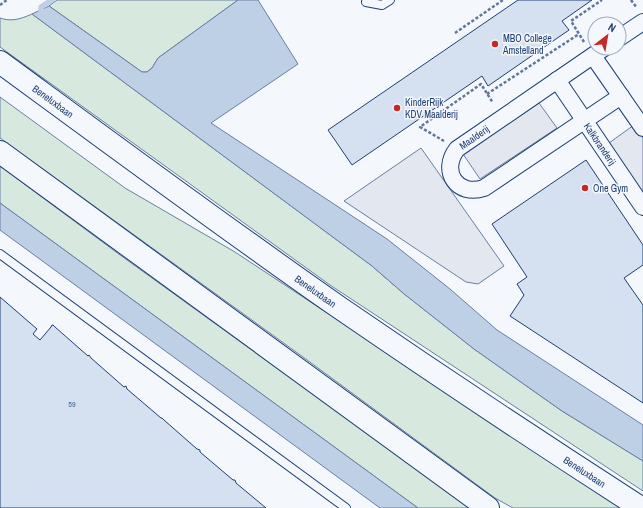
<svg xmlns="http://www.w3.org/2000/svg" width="643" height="508" font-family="'Archivo Narrow',sans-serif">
<rect width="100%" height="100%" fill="#f4f7fb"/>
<g fill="#d7e8df" stroke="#687fa3">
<path d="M 57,0 L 238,0 L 158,58 L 152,68 L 147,72 L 142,72 L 49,6 Z"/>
<path d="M 32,14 L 372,266 L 403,293 L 474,349 L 562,411 L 643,461 L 643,491 L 330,285 L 0,47 L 0,18 C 11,22 21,19 32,14 Z"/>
<path d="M 0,97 L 125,188 L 235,252 L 622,508 L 513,508 L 495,498 L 303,357 L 0,138 Z"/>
<path d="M 0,166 L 116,252 L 461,501 L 469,508 L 418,508 L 0,203 Z"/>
</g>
<g fill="#e3e8f0" stroke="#687fa3">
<path d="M 539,103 L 557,128 L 480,179 L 463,154 Z"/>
<path d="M 634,125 L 643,138 L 643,193 L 609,143 Z"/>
<path d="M 421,148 L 504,266 L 478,284 L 466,282 L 344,201 Z"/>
</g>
<g fill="#bed0e5" stroke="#687fa3">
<path d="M 238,0 L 258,0 L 298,64 L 211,123 L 387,239 L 450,289 L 497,330 L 643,425 L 643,461 L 562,411 L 474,349 L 403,293 L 372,266 L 32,14 L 49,6 L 142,72 L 147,72 L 152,68 L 158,58 Z"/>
<path d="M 0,203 L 418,508 L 380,508 L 0,230 Z"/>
</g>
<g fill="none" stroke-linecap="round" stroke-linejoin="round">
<path stroke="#bed0e5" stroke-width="5.5" d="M 41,13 L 41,7 L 52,0"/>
</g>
<g fill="#d5e0f0" stroke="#1d3f73">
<path d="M 518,0 L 592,0 L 562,21 L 569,30 L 488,86 L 482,76 L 352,165 L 328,130 Z"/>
<path d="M 586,160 L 643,245 L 643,265 L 624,278 L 643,305 L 643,403 L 510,316 L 524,295 L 517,284 L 527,277 L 492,224 Z"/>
<path d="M 0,297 L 37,329 L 33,334 L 40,340 L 51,327 L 52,325 L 53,325 L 55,327 L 88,356 L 89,355 L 91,358 L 124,387 L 126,386 L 127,389 L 161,418 L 162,418 L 164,420 L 197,449 L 200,450 L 200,452 L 233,480 L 235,480 L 236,483 L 266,508 L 0,508 Z"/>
</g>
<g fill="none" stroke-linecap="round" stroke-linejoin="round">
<defs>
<g id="lane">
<path d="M 366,2 L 382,5 L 390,0"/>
<path d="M 0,254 L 346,508"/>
</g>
<g id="street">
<path d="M 619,38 L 643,22"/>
<path d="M 604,48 L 457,149 C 440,171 457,197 484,188 L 621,96"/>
<path d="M 593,56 L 643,128"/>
<path id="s1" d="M 557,80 L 643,207"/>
</g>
<g id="primary">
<path id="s2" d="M 0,62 C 113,145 225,228 340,308 C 439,376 540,443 641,508"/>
<path d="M 0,152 L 488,508"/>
</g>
</defs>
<use href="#lane" stroke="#1d3f73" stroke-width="10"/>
<use href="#street" stroke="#1d3f73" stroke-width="18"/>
<use href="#primary" stroke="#1d3f73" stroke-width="24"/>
<g stroke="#5e769c" stroke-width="2.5" stroke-dasharray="3 2" stroke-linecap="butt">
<path d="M 631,0 L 637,8"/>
<path d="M 0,5 L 7,0"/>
<path d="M 455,33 L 503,0"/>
<path d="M 584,42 L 571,21 L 602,0"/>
<path d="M 487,94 L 579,34"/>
<path d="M 444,141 L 420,127 L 481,84 L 493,103"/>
</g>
<use href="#lane" stroke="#f4f7fb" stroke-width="8"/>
<use href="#street" stroke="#f4f7fb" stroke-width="16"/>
<use href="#primary" stroke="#f4f7fb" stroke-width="22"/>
</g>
<g fill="#c62828" stroke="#f4f7fb" stroke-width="1.5">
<circle cx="495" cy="44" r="4"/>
<circle cx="397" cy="108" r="4"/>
<circle cx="585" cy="188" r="4"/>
</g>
<g text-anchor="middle" stroke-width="3" stroke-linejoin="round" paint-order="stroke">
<g font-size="8" fill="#4b6792">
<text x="72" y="407">59</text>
</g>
<g font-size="10" fill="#1d3f73" stroke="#f4f7fb" text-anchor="start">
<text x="503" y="42">MBO College<tspan x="503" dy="12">Amstelland</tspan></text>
<text x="405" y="106">KinderRijk<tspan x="405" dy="12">KDV Maalderij</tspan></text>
<text x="593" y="192">One Gym</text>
</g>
<g font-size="10" fill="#1d3f73" stroke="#f4f7fb">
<text dy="4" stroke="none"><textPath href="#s2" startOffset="66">Beneluxbaan</textPath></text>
<text transform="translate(474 137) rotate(-35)" y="4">Maalderij</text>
<text dy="4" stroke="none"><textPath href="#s1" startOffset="77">Kalkbranderij</textPath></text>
<text dy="4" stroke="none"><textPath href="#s2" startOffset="390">Beneluxbaan</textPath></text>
<text dy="4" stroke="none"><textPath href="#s2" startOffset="714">Beneluxbaan</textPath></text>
</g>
</g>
<g transform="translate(607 36) rotate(31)"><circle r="19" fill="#f4f7fb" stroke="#9eadc5"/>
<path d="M0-3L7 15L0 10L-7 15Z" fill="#c62828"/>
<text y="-6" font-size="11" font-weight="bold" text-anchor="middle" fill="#1d3f73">N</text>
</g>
</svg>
